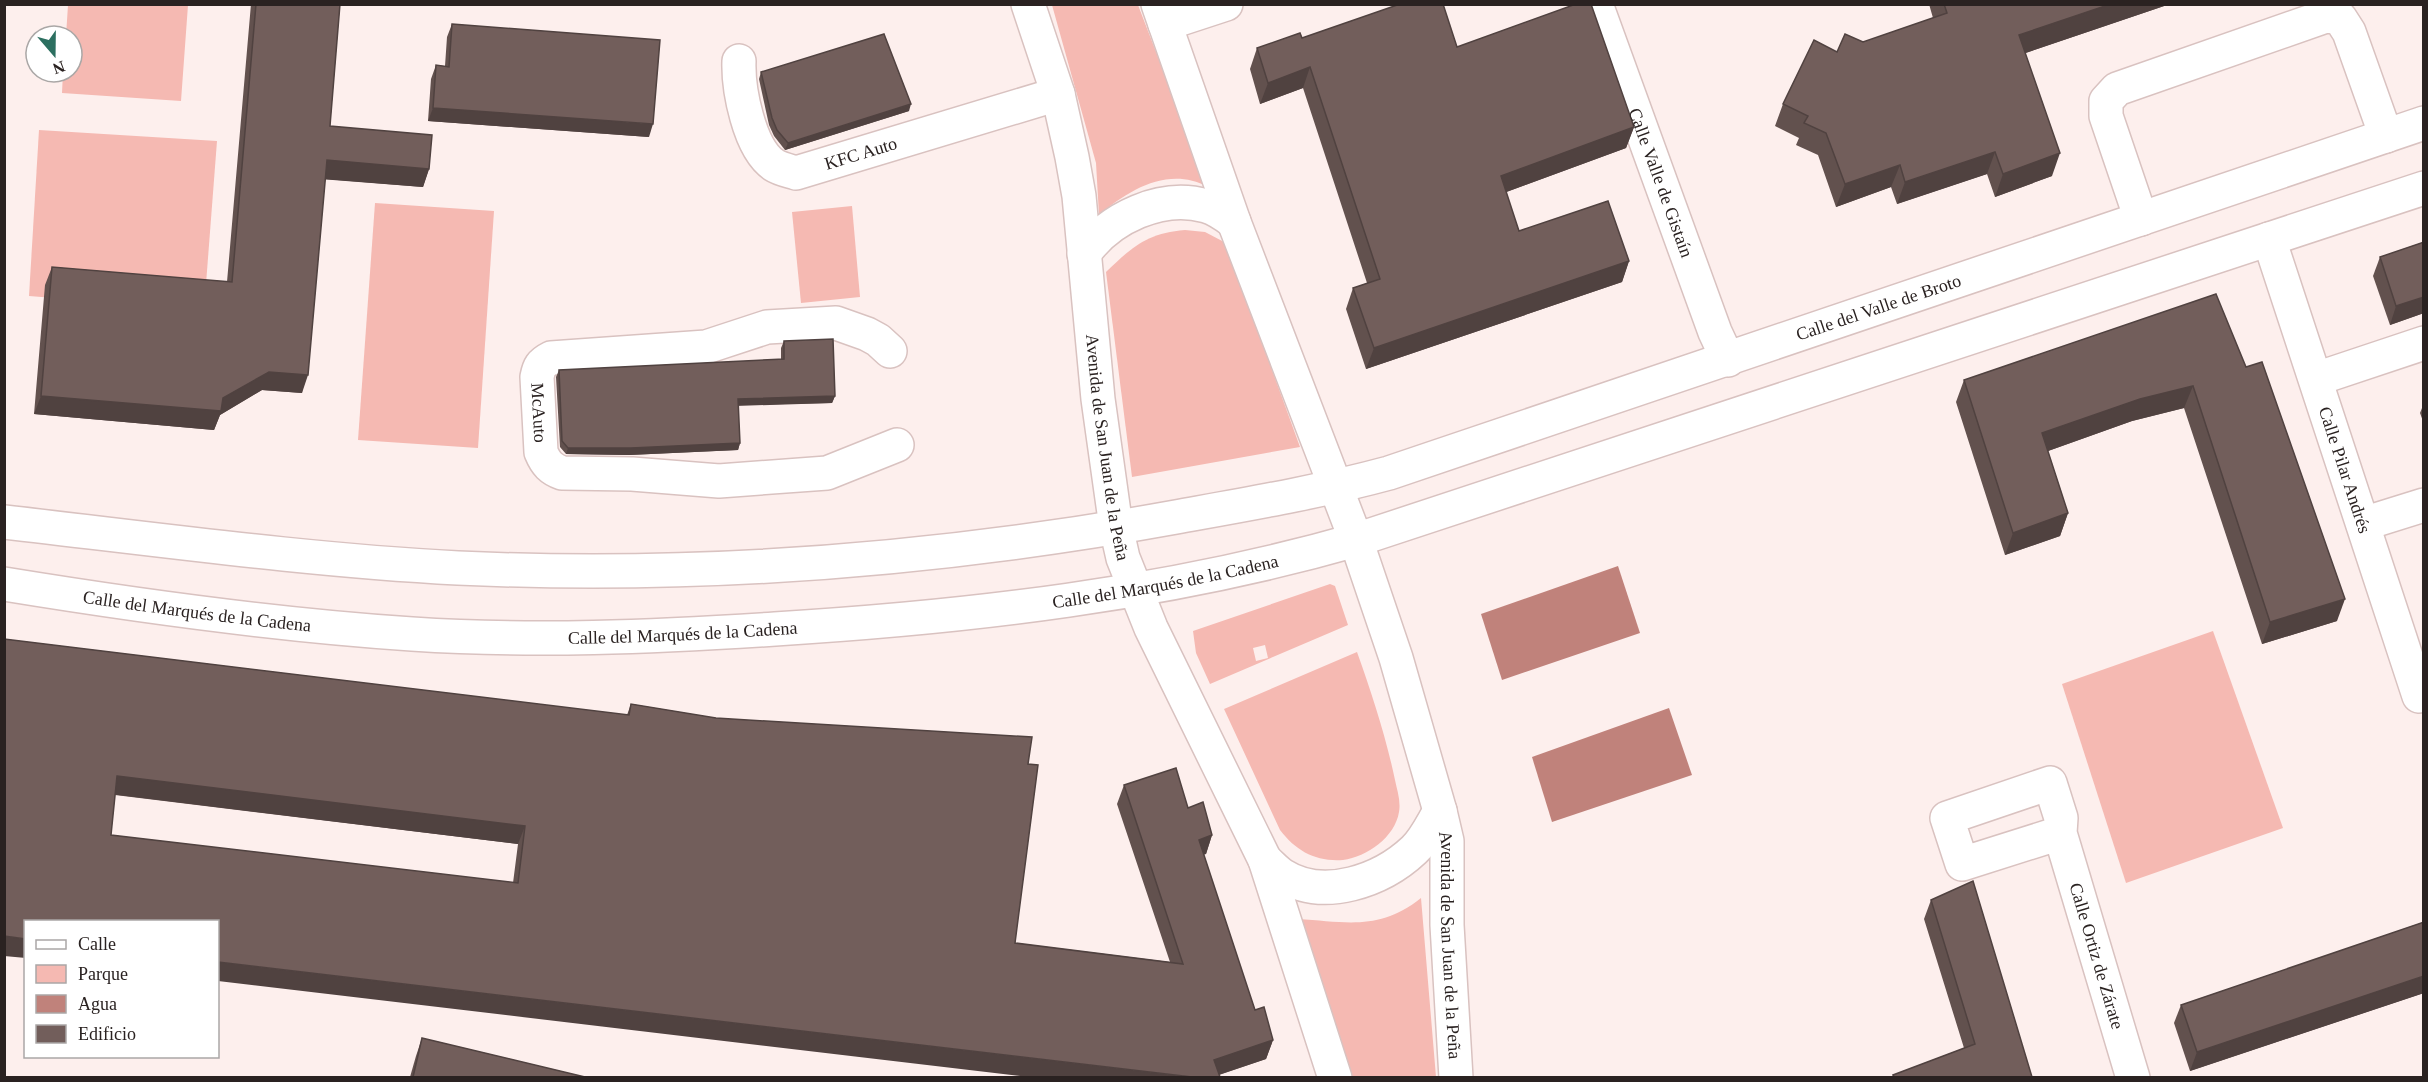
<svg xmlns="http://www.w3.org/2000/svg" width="2428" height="1082" font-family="Georgia,serif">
<rect width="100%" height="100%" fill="#fdefed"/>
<g fill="#f5b9b2" fill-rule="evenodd">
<path d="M 68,5 L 188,5 L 181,101 L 62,93 L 63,72 L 72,72 L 72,36 L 66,36 Z"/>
<path d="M 1052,5 L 1138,5 L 1208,187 C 1169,166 1130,189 1099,215 L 1096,163 Z"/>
<path d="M 39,130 L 217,141 L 204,310 L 29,296 Z"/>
<path d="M 375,203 L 494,211 L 478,448 L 358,440 Z"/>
<path d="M 852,206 L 860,297 L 801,303 L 792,212 Z"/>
<path d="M 1185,230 L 1205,232 L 1226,243 L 1300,447 L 1132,477 L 1106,272 C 1132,247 1147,233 1185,230 Z"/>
<path d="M 1330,584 L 1335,586 L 1348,625 L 1210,684 L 1196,653 L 1193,631 ZM 1265,645 L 1268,658 L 1256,661 L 1253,648 Z"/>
<path d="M 2213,631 L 2283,828 L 2126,883 L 2062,684 Z"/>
<path d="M 1357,652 C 1372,694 1386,737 1395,780 C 1397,790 1401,801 1399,812 C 1395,837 1367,857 1343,860 C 1316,862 1296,851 1280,830 L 1224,709 Z"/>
<path d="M 1421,898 L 1436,1077 L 1350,1077 L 1298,919 C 1347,922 1380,931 1421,898 Z"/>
</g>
<g fill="#c0827b">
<path d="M 1618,566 L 1640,633 L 1502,680 L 1481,614 Z"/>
<path d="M 1669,708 L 1692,775 L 1552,822 L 1532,757 Z"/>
</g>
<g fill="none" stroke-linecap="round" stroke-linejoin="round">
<defs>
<g id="minor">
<path id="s1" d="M 1596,4 L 1715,332 L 1728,360"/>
<path d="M 1165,24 L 1226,4"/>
<path id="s2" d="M 739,61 C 738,89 749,148 774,165 C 780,169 790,171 796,173 L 1058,94"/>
<path d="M 2141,219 L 2106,116 L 2106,101 L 2117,89 L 2326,16 L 2340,18 L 2349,32 L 2386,136"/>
<path id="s3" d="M 2269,239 L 2419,696 L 2424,694"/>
<path id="s4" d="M 890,351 L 878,340 L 867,334 L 836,323 L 767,327 L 706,347 L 551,358 C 541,363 539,367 537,377 L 541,452 C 546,464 551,469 562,473 L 632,474 L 719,481 L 827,473 L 897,445"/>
<path d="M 2316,379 L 2424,343"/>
<path d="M 2363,524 L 2424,505"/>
<path id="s5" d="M 2060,833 L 1962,864 L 1947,818 L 2050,783 L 2061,818 L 2060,833 L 2133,1078"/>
</g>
<g id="major">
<path id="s6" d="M 1028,4 L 1058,94 L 1072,157 L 1079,196 L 1098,399 L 1116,527 L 1123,558 L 1151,628 L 1265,860 L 1335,1078"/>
<path id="s7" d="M 1158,4 L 1234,222 L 1356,540 L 1396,658 L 1440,811 L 1447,841 L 1447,925 L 1456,1078"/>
<path d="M 1084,254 C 1109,218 1162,193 1206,206 C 1217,209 1226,216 1234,222"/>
<path id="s8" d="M 4,522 C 155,539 306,560 458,568 C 699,579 939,560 1176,517 C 1248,504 1319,492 1389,473 L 2424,123"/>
<path id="s9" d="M 4,584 C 139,606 276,625 412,634 C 533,642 654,637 775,629 C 970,617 1167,594 1356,540 L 2424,188"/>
<path d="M 1265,860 C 1271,865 1276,871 1282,875 C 1324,902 1382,880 1414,850 C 1425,840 1432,824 1440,811"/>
</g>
</defs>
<use href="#minor" stroke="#d9c2c0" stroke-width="36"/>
<use href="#major" stroke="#d9c2c0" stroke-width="36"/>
<use href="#minor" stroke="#fff" stroke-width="33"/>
<use href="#major" stroke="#fff" stroke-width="33"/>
</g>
<g fill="#62514e" fill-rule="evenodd">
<path d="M 251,4 L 340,4 L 330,126 L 429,169 L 423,187 L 325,179 L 302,393 L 262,390 L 220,415 L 214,430 L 34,414 L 45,285 L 52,267 L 227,282 Z"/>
<path d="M 1929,4 L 2170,4 L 2025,53 L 2052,176 L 1995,197 L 1987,174 L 1897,204 L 1891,187 L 1836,207 L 1818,155 L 1796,145 L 1799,138 L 1775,126 L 1783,104 L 1837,52 L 1933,18 Z"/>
<path d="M 452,24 L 649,137 L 428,121 L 431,79 L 436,65 L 445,66 L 447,37 Z"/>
<path d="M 1302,38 L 1457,47 L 1634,127 L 1626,148 L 1506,192 L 1519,231 L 1629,261 L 1622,282 L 1366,369 L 1346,309 L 1353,288 L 1367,283 L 1303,88 L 1260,104 L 1250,69 L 1257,48 Z"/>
<path d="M 761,72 L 909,111 L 785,150 L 774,136 L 769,125 L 759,79 Z"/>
<path d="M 2424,242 L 2424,313 L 2390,325 L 2373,276 L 2380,257 Z"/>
<path d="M 784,341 L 835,396 L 832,403 L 738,405 L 740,443 L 738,450 L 629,455 L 566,454 L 560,447 L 556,377 L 559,370 L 781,360 L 781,348 Z"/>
<path d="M 2246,367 L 2337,621 L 2262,644 L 2184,408 L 2132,421 L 2048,451 L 2068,513 L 2060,536 L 2005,555 L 1956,402 L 1964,380 Z"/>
<path d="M 2424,403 L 2424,424 L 2420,413 Z"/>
<path d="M 4,639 L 627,715 L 631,704 L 716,718 L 1028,764 L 1015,943 L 1170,962 L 1117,804 L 1124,785 L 1188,808 L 1212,835 L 1206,854 L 1203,854 L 1255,1010 L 1273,1040 L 1266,1059 L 1219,1075 L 26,921 ZM 115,795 L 518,844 L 513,883 L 111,835 Z"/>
<path d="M 1931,900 L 2032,1077 L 1892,1077 L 1893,1075 L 1964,1048 L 1924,919 Z"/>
<path d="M 2424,922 L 2424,993 L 2190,1071 L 2174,1023 L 2181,1005 Z"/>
<path d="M 422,1038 L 585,1077 L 410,1077 L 416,1056 Z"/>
</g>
<g fill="#504240">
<path d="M 2111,4 L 2170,4 L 2011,58 L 2019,35 Z"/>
<path d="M 1310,67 L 1303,88 L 1260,104 L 1268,83 Z"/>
<path d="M 911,104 L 909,111 L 785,150 L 788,143 Z"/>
<path d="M 433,108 L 653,124 L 649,137 L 428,121 Z"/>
<path d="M 1634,127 L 1626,148 L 1493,197 L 1501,176 Z"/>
<path d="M 1995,152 L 1987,174 L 1897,204 L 1905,182 Z"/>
<path d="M 2060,153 L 2052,176 L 1995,197 L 2003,174 Z"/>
<path d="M 327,160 L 429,169 L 423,187 L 320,179 Z"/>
<path d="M 1900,165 L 1891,187 L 1836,207 L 1845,184 Z"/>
<path d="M 1629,261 L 1622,282 L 1366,369 L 1374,348 Z"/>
<path d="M 2424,297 L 2424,313 L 2390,325 L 2396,306 Z"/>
<path d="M 269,372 L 308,375 L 302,393 L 262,390 L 220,415 L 214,430 L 34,414 L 41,396 L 223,398 Z"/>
<path d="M 2193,386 L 2184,408 L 2132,421 L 2034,456 L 2042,433 L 2140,399 Z"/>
<path d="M 835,396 L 832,403 L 735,406 L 738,399 Z"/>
<path d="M 740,443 L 738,450 L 629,455 L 566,454 L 568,448 Z"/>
<path d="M 2068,513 L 2060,536 L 2005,555 L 2013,533 Z"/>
<path d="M 2345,599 L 2337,621 L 2262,644 L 2270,622 Z"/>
<path d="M 117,776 L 525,826 L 518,844 L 110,794 Z"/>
<path d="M 1212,835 L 1206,854 L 1192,859 L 1199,840 Z"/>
<path d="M 4,936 L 26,939 L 26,958 L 4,956 Z"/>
<path d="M 218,962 L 1192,1077 L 1029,1077 L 218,981 Z"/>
<path d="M 2424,976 L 2424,993 L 2190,1071 L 2197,1052 Z"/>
<path d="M 1273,1040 L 1266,1059 L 1212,1077 L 1214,1060 Z"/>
</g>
<g fill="#725e5b" stroke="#504240" stroke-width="1.5" fill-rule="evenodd">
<path d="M 256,4 L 340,4 L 330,126 L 432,135 L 429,169 L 327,160 L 308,375 L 269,372 L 223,398 L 221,411 L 41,396 L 52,267 L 232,282 Z"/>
<path d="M 1400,4 L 1443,4 L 1457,47 L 1576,4 L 1591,4 L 1634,127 L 1501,176 L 1519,231 L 1608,201 L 1629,261 L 1374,348 L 1353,288 L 1380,279 L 1310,67 L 1268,83 L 1257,48 L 1300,33 L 1302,38 Z"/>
<path d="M 1944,4 L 2111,4 L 2019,35 L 2060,153 L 2003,174 L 1995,152 L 1905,182 L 1900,165 L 1845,184 L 1826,133 L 1804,123 L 1808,116 L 1783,104 L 1814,40 L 1837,52 L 1845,34 L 1863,42 L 1947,13 Z"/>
<path d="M 452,24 L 660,40 L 653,124 L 433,108 L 436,65 L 449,67 Z"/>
<path d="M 884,34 L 911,104 L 788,143 L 777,130 L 772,118 L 761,72 Z"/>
<path d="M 2424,242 L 2424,297 L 2396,306 L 2380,257 Z"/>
<path d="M 2216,294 L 2246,367 L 2262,362 L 2345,599 L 2270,622 L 2193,386 L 2140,399 L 2042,433 L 2068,513 L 2013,533 L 1964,380 Z"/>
<path d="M 833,339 L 835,396 L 738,399 L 740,443 L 631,448 L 568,448 L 562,441 L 559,370 L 784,359 L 784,341 Z"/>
<path d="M 4,639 L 629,715 L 631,704 L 716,718 L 1032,737 L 1028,764 L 1038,765 L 1015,943 L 1183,964 L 1124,785 L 1176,768 L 1188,808 L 1203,802 L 1212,835 L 1199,840 L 1255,1010 L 1264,1007 L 1273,1040 L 1214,1060 L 1220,1077 L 1192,1077 L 218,962 L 218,921 L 26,921 L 26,939 L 4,936 ZM 117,776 L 525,826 L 518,883 L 111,835 Z"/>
<path d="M 1973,881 L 2032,1077 L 1894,1077 L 1893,1075 L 1975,1044 L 1931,900 Z"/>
<path d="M 2424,922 L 2424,976 L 2197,1052 L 2181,1005 Z"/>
<path d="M 422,1038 L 585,1077 L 413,1077 Z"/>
</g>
<g text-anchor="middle" stroke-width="6" stroke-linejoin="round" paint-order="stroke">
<g font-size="18" fill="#2a2221" stroke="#fff">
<text dy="6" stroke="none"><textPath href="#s2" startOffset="204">KFC Auto</textPath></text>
<text dy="6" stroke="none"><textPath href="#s1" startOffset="190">Calle Valle de Gistaín</textPath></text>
<text dy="6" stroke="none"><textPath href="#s8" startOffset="1912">Calle del Valle de Broto</textPath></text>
<text dy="6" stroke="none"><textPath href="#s4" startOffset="411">McAuto</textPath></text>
<text dy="6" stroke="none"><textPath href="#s6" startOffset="452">Avenida de San Juan de la Peña</textPath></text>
<text dy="6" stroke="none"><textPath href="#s3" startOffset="243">Calle Pilar Andrés</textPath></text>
<text dy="6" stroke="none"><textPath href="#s9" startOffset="1168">Calle del Marqués de la Cadena</textPath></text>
<text dy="6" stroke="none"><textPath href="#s9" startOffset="195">Calle del Marqués de la Cadena</textPath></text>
<text dy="6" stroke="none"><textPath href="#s9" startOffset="682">Calle del Marqués de la Cadena</textPath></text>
<text dy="6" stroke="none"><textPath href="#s7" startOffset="990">Avenida de San Juan de la Peña</textPath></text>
<text dy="6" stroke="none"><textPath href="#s5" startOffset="440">Calle Ortiz de Zárate</textPath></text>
</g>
</g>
<rect width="2428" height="1082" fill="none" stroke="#2a2221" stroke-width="12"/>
<rect x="24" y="920" width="195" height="138" fill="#ffffff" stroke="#aaa7a6" stroke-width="1.5"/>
<rect x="36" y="940" width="30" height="9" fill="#ffffff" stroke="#aaa7a6" stroke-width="1.5"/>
<text x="78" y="950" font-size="18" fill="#2a2221">Calle</text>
<rect x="36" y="965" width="30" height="18" fill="#f5b9b2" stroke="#aaa7a6" stroke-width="1.5"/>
<text x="78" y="980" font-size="18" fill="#2a2221">Parque</text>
<rect x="36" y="995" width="30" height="18" fill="#c0827b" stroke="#aaa7a6" stroke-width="1.5"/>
<text x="78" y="1010" font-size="18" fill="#2a2221">Agua</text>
<rect x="36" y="1025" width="30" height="18" fill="#725e5b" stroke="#aaa7a6" stroke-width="1.5"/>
<text x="78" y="1040" font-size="18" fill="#2a2221">Edificio</text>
<g transform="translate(54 54) rotate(160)"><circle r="28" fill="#ffffff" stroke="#aaa7a6" stroke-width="1.5"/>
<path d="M0-4.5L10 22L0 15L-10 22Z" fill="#2c6f60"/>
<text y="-9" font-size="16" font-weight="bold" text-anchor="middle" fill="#2a2221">N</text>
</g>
</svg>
